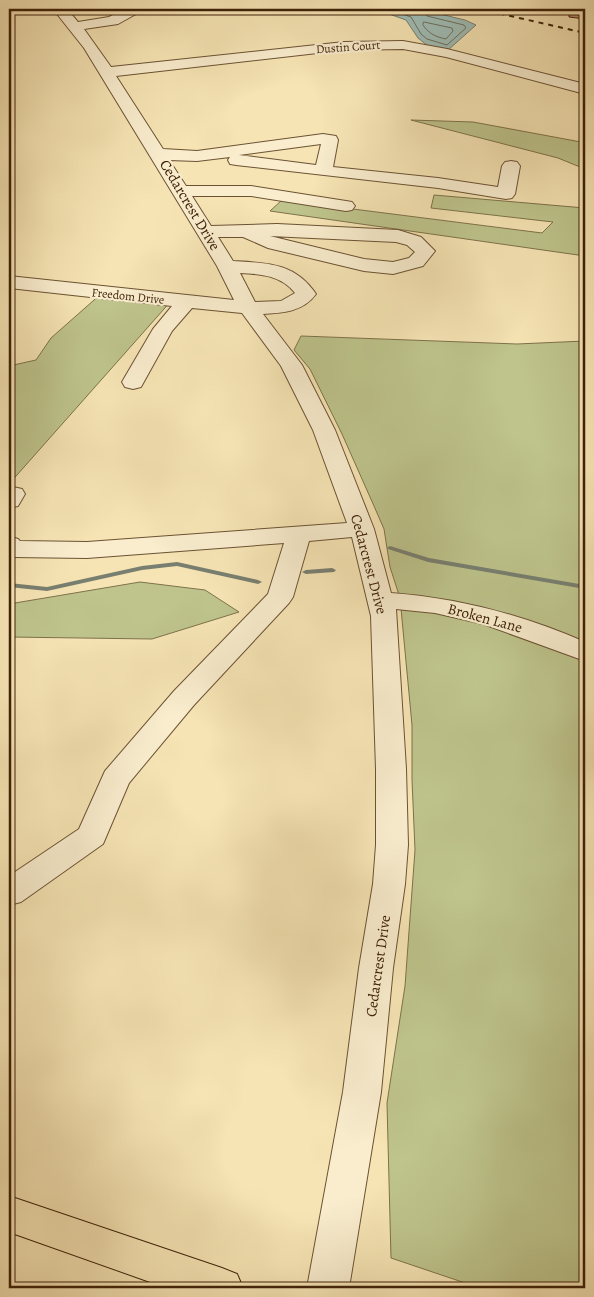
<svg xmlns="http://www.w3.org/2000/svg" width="594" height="1297" font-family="Alegreya,serif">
<rect width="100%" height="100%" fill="#f6e4b4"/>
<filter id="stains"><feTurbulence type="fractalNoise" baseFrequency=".004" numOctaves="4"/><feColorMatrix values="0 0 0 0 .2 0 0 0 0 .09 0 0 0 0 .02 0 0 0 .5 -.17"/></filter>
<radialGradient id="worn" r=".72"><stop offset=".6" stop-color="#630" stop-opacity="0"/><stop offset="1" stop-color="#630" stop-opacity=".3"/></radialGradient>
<g fill="#bec48c" stroke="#7e724a">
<path d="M 411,120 L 473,122 L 581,142 L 585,145 L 585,169 L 558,158 Z"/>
<path d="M 434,195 L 585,208 L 585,256 L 270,211 L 282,200 L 542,233 L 553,222 L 431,208 Z"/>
<path d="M 102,293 L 172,300 L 9,484 L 9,366 L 36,360 L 51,338 Z"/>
<path d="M 301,336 L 517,344 L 585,341 L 585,1288 L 480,1288 L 391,1258 L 387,1103 L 405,986 L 415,850 L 412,780 L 412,725 L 400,598 L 390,567 L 384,529 L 374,506 L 342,434 L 310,369 L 294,350 Z"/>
<path d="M 140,582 L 205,590 L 239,612 L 152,639 L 9,637 L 9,604 Z"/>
</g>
<path fill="#9fbdb6" stroke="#787f70" d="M 375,9 L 419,9 L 465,20 L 476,25 L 447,51 L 428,46 L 418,38 L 406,20 Z"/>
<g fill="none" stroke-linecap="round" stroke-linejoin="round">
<g stroke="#6e6f5f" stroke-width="1">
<path d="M 388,9 L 411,17 L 421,34 L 427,39 L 447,45 L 466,28 L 464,25 L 427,16 L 424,9"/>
<path d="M 424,22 L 452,28 L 453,31 L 446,39 C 436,37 429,34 423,25 Z"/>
</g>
<g fill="#787f70" fill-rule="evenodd">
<path d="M 426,9 L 432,9 L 425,11 L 425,9 Z"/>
<path d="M 390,546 L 429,558 L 585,585 L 585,589 L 428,562 L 388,549 L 387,548 L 388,547 Z"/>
<path d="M 177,562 L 258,580 L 262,582 L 258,584 L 177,566 L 142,570 L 47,591 L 9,587 L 9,583 L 47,587 L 142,566 Z"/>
<path d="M 332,568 L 336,570 L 334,572 L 306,574 L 302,572 L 306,570 Z"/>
</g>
<defs>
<g id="minor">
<path d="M 53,9 L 67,9 L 78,22 L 109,17 L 124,9 L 147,9 L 145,12 L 136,14 L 118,24 L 84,29 L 111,67 L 344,42 L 403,41 L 447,49 L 585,84 L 585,94 L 446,57 L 403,49 L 344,50 L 116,76 L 163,149 L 197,151 L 323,134 L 336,136 L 338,140 L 333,167 L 438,178 L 498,187 L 502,166 L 505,162 L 511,161 L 517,162 L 520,166 L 515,194 L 512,198 L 506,199 L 438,188 L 236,165 L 230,164 L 228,160 L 230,157 L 197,161 L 169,160 L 186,186 L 251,186 L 346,201 L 352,202 L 355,206 L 352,210 L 346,211 L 251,196 L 192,196 L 211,226 L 277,224 L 398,230 L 421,237 L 435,251 L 423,266 L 393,274 L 364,271 L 268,248 L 243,237 L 218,237 L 233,261 C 268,263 295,263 316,294 C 303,312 282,313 263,314 L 302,365 L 335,430 L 374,529 L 391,593 C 459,598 523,615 585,642 L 585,661 L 483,624 L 435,613 L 396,609 L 406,769 L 408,845 L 405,884 L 393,968 L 381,1092 L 349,1288 L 307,1288 L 343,1092 L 359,968 L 373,884 L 376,845 L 376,769 L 371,616 L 352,537 L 309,541 L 293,597 L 289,603 L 194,705 L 129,783 L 103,844 L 21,902 L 9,905 L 9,876 L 79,829 L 105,771 L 174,691 L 268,594 L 284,543 L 87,558 L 12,557 L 9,556 L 9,536 L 18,539 L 20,541 L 87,542 L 347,523 L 313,430 L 281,366 L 242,313 L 192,308 L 172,331 L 141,387 L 133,389 L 125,387 L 122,382 L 153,329 L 172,306 L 9,288 L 9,276 L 234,300 L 217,266 L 84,48 ZM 321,144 L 316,165 L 239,155 ZM 270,236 L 396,242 L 407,245 L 415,252 L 409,258 L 393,262 L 364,259 ZM 240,273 C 260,274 281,275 295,293 L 281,301 L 255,302 Z"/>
<path d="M 13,487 L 22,489 L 25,494 L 18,506 L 9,508 L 9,488 Z"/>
</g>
<path id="highway" d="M 9,1196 L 222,1268 L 237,1274 L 243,1288 L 167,1288 L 9,1232 Z"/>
</defs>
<use href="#minor" stroke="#6c5233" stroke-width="2"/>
<use href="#highway" stroke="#3e2108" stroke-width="2"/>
<use href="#minor" fill="#f9edce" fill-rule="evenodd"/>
<use href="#highway" fill="#f6e4b4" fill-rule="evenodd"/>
<path stroke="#3e2108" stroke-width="2" stroke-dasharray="5 5" stroke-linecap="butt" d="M 480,9 L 585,33"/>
</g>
<path fill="#bb8975" stroke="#3e2108" d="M 569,9 L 585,9 L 585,19 L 569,17 Z"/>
<path fill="#da9f88" stroke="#3e2108" d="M 571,9 L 585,9 L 585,11 Z"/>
<g text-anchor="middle" stroke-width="4.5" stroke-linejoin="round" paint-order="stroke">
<g font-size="12" fill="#3e2108" stroke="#f9edce">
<text transform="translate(348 47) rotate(-4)" y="4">Dustin Court</text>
<text transform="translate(128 296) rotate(6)" y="4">Freedom Drive</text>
</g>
<g font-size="15" fill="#3e2108" stroke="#f9edce">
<text transform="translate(190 205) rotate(59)" y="5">Cedarcrest Drive</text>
<text transform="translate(369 564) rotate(75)" y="5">Cedarcrest Drive</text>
<text transform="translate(485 618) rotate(15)" y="5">Broken Lane</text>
<text transform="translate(378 966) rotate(-82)" y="5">Cedarcrest Drive</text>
</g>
</g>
<rect width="594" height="1297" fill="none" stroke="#f6e4b4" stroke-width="30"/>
<rect x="10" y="10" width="574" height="1277" fill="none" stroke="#3e2108" stroke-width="2.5"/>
<rect x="15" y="15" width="564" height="1267" fill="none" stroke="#3e2108"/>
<rect width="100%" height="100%" filter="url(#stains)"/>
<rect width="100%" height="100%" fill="url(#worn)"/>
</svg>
